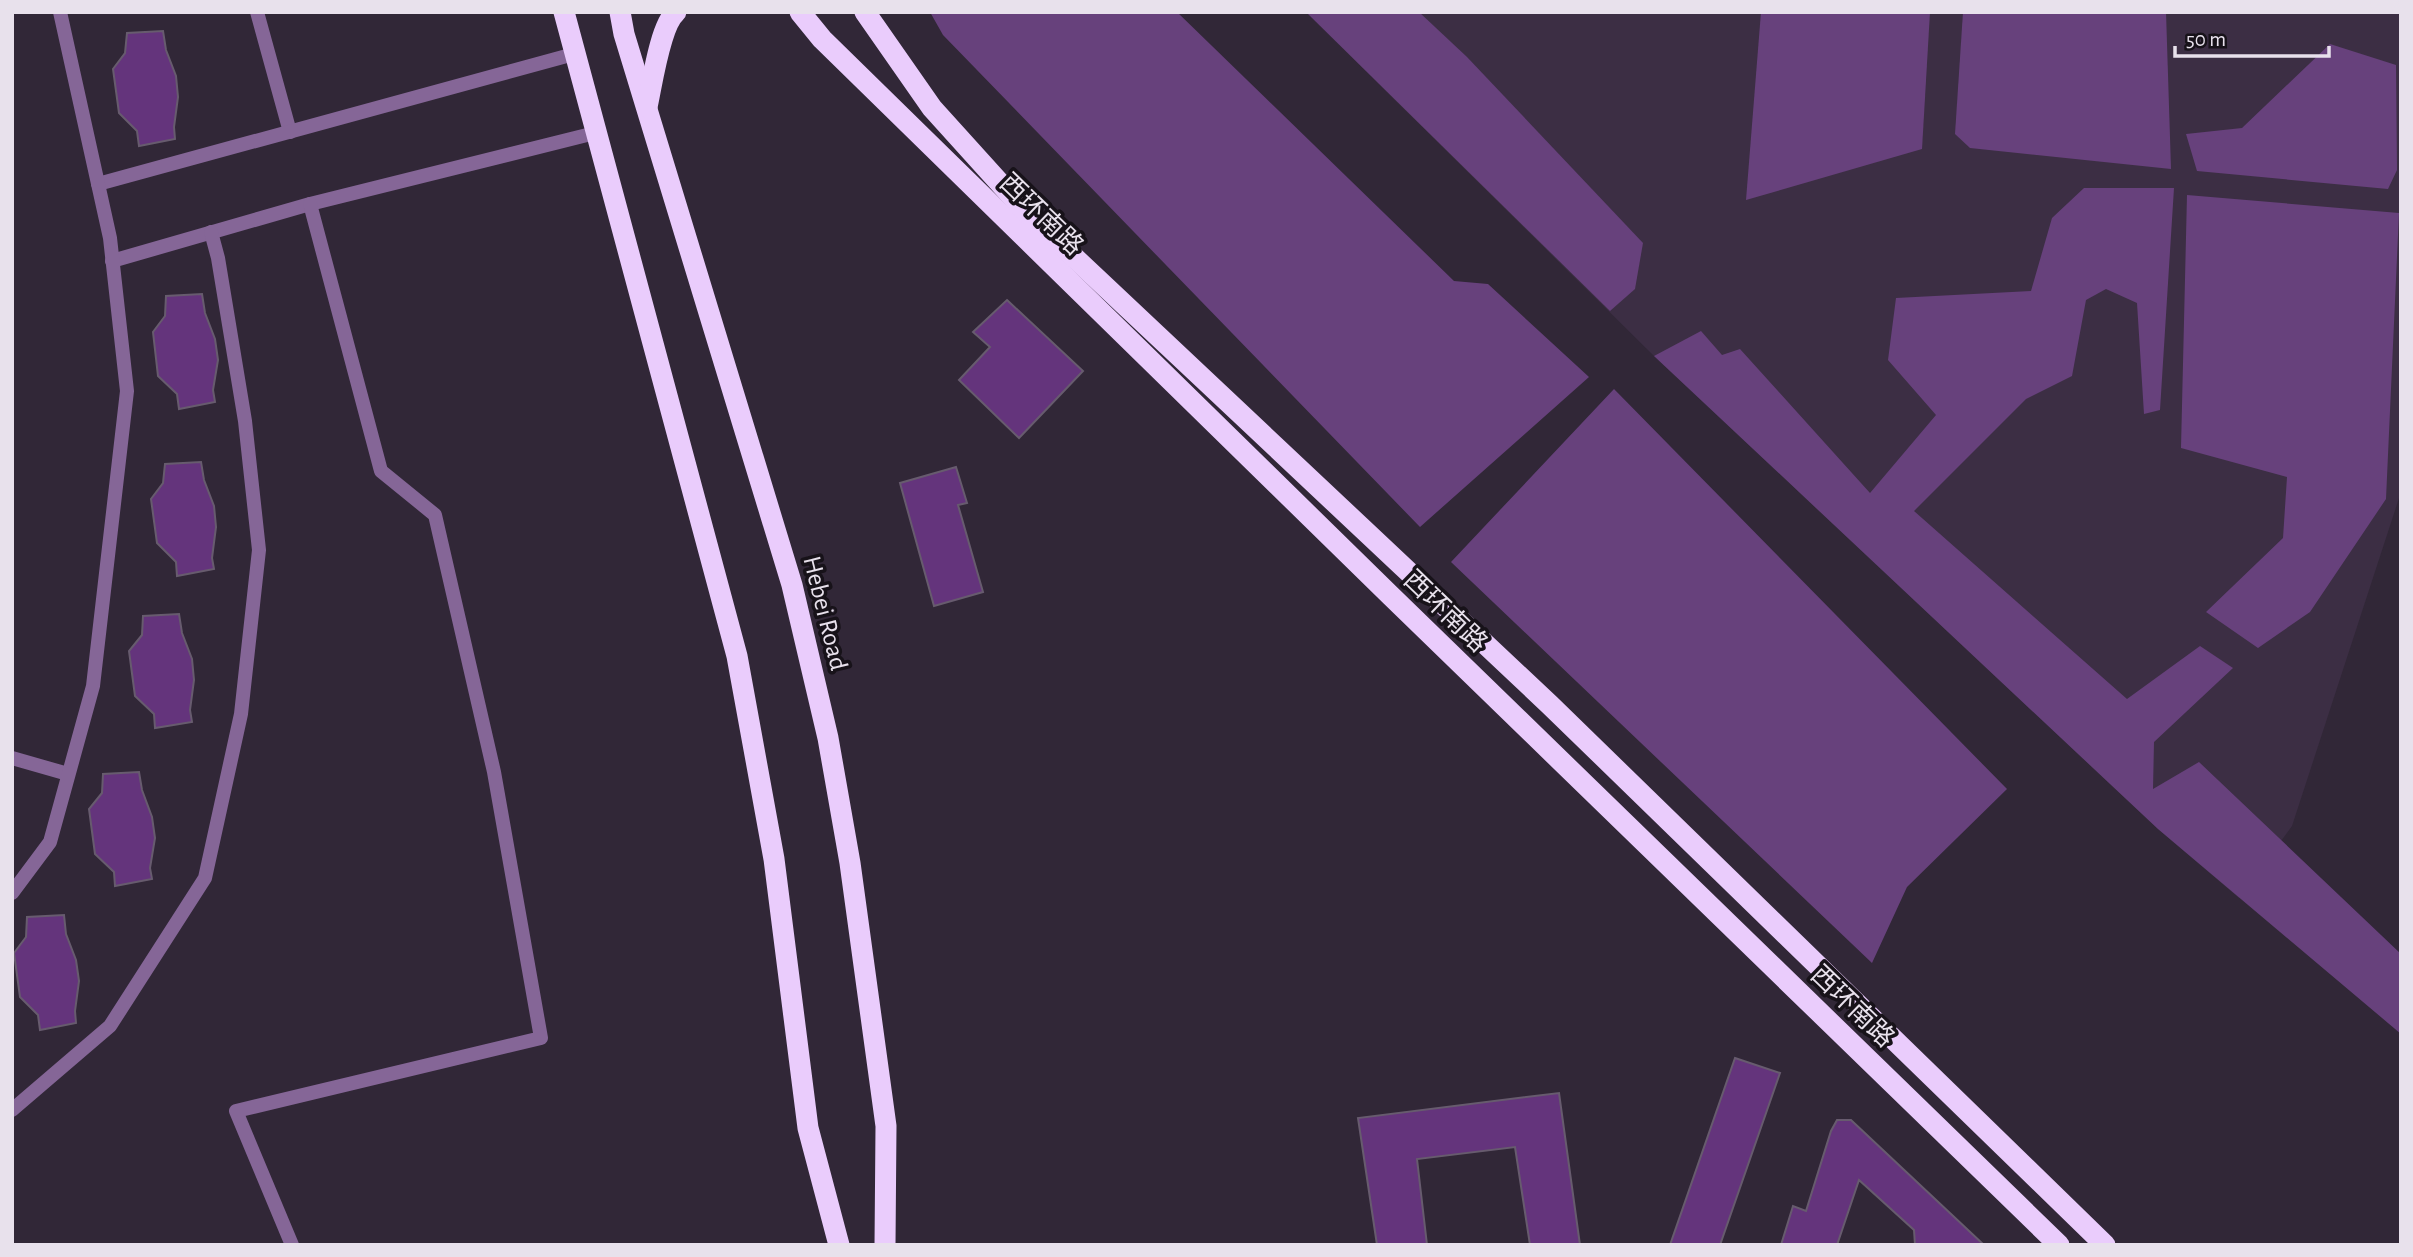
<svg xmlns="http://www.w3.org/2000/svg" width="2413" height="1257" font-family="'Alegreya Sans','Noto Sans SC',sans-serif">
<rect width="100%" height="100%" fill="#312737"/>
<path fill="#3c2e44" d="M 1306,12 L 2401,12 L 2401,492 L 2292,826 L 2239,898 L 2158,829 L 1654,356 Z"/>
<g fill="#67417c">
<path d="M 930,12 L 1177,12 L 1454,281 L 1488,284 L 1589,377 L 1420,527 L 943,35 Z"/>
<path d="M 1306,12 L 1419,12 L 1467,57 L 1643,243 L 1635,289 L 1610,311 Z"/>
<path d="M 1761,12 L 1930,12 L 1922,149 L 1746,200 Z"/>
<path d="M 1963,12 L 2166,12 L 2171,169 L 1970,148 L 1955,134 Z"/>
<path d="M 2330,44 L 2396,65 L 2397,170 L 2388,189 L 2197,171 L 2186,134 L 2242,128 Z"/>
<path d="M 2084,188 L 2174,188 L 2160,410 L 2144,414 L 2137,303 L 2106,289 L 2086,300 L 2072,376 L 2026,399 L 1914,511 L 2127,699 L 2200,646 L 2233,668 L 2154,742 L 2153,789 L 2199,762 L 2401,954 L 2401,1034 L 2158,829 L 1654,356 L 1701,331 L 1722,355 L 1740,349 L 1870,493 L 1936,415 L 1888,360 L 1896,298 L 2031,291 L 2052,218 Z"/>
<path d="M 2187,195 L 2399,213 L 2386,499 L 2310,612 L 2258,648 L 2206,612 L 2283,538 L 2287,477 L 2181,448 Z"/>
<path d="M 1614,389 L 2007,789 L 1907,887 L 1872,963 L 1451,562 Z"/>
</g>
<g fill="#64347c" stroke="#675b6e" stroke-width="2">
<path d="M 163,31 L 166,50 L 176,76 L 178,97 L 174,127 L 175,139 L 139,146 L 137,131 L 119,113 L 113,69 L 125,53 L 127,33 Z"/>
<path d="M 202,294 L 205,313 L 215,339 L 218,360 L 213,390 L 215,402 L 179,409 L 177,394 L 158,376 L 153,332 L 165,316 L 166,296 Z"/>
<path d="M 1007,300 L 1083,371 L 1019,438 L 959,380 L 990,347 L 973,332 Z"/>
<path d="M 201,462 L 204,480 L 214,506 L 216,527 L 212,558 L 214,569 L 177,576 L 176,562 L 157,543 L 151,499 L 163,483 L 165,464 Z"/>
<path d="M 956,467 L 967,503 L 958,505 L 983,592 L 934,606 L 900,483 Z"/>
<path d="M 179,614 L 182,633 L 192,659 L 194,680 L 190,710 L 192,722 L 155,728 L 154,714 L 135,696 L 129,651 L 142,635 L 143,616 Z"/>
<path d="M 139,772 L 142,790 L 152,817 L 155,838 L 150,868 L 152,879 L 115,886 L 114,872 L 95,854 L 89,809 L 102,793 L 103,774 Z"/>
<path d="M 64,915 L 66,934 L 76,960 L 79,981 L 75,1011 L 76,1023 L 40,1030 L 38,1015 L 20,997 L 14,953 L 26,937 L 27,917 Z"/>
<path d="M 1735,1058 L 1780,1073 L 1720,1245 L 1670,1245 Z"/>
<path d="M 1559,1093 L 1580,1245 L 1530,1245 L 1515,1147 L 1417,1159 L 1427,1245 L 1377,1245 L 1358,1118 Z"/>
<path d="M 1837,1120 L 1851,1120 L 1984,1245 L 1915,1245 L 1914,1230 L 1859,1180 L 1837,1245 L 1781,1245 L 1793,1206 L 1806,1211 L 1831,1131 Z"/>
</g>
<g fill="none" stroke-linecap="round" stroke-linejoin="round">
<g stroke="#856697" stroke-width="14">
<path d="M 257,12 L 290,132"/>
<path d="M 98,184 L 574,54"/>
<path d="M 112,261 L 310,204 L 595,133"/>
<path d="M 12,758 L 68,774"/>
<path d="M 12,893 L 50,842 L 93,686 L 127,391 L 110,238 L 60,12"/>
<path d="M 12,1110 L 110,1026 L 205,878 L 241,714 L 259,550 L 245,421 L 218,258 L 211,232"/>
<path d="M 292,1245 L 236,1111 L 541,1038 L 494,772 L 435,515 L 381,471 L 310,204"/>
</g>
<g stroke="#eaccfc" stroke-width="21">
<path d="M 564,12 L 737,656 L 774,859 L 808,1128 L 839,1245"/>
<path d="M 620,12 L 624,34 L 792,585 L 828,738 L 850,863 L 886,1126 L 885,1245"/>
<path d="M 800,12 L 822,39 L 1391,596 L 2059,1245"/>
<path d="M 865,12 L 932,108 L 1026,212 L 1550,705 L 2105,1245"/>
<path d="M 647,107 C 652,85 660,25 676,12"/>
</g>
</g>
<g text-anchor="middle" stroke-width="7" stroke-linejoin="round" paint-order="stroke">
<g font-size="26" fill="#e8e1ec" stroke="#171219">
<text transform="translate(1042 214) rotate(44)" y="9">西环南路</text>
<text transform="translate(1446 611) rotate(44)" y="9">西环南路</text>
<text transform="translate(826 613) rotate(76)" y="9">Hebei Road</text>
<text transform="translate(1853 1006) rotate(44)" y="9">西环南路</text>
</g>
</g>
<rect width="2413" height="1257" fill="none" stroke="#e8e1ec" stroke-width="28"/>
<path d="M2175 46v10h154v-10" fill="none" stroke="#e8e1ec" stroke-width="3.5"/>
<text x="2186" y="46" font-size="21" fill="#e8e1ec" stroke="#171219" stroke-width="5" paint-order="stroke">50 m</text>
</svg>
